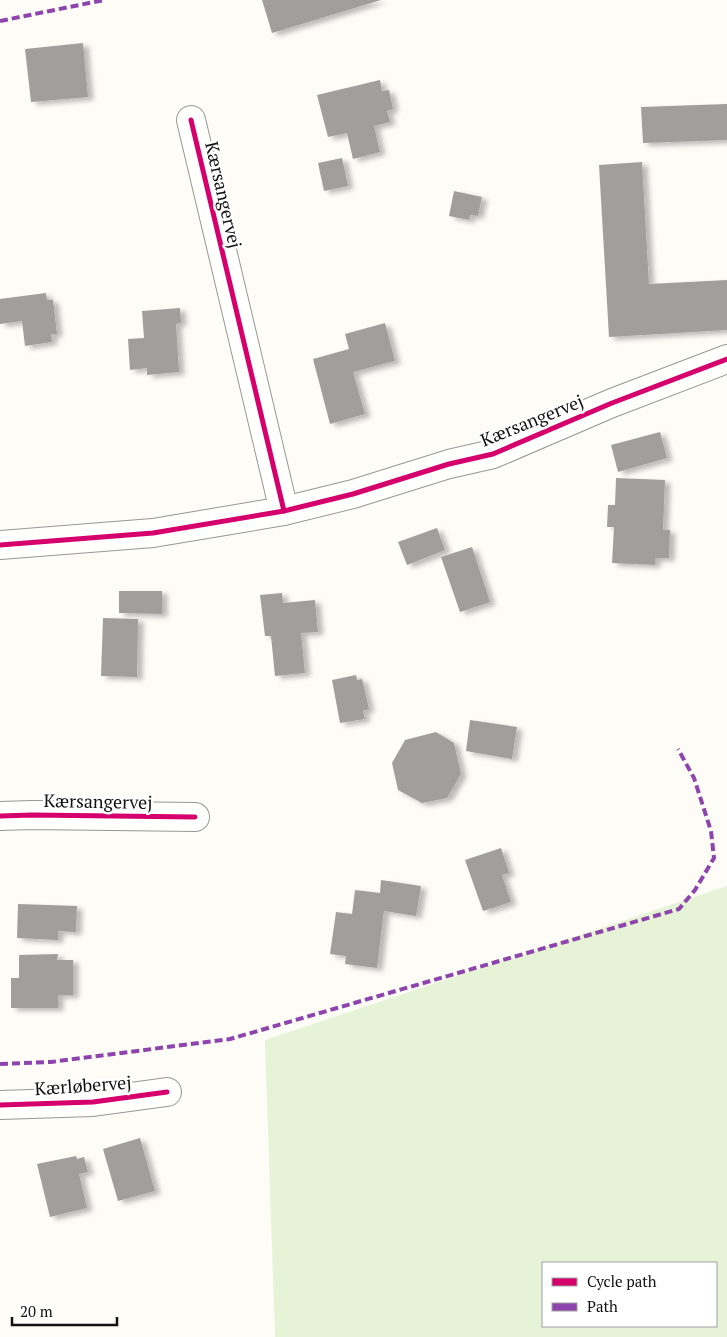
<svg xmlns="http://www.w3.org/2000/svg" width="727" height="1337" font-family="'PT Serif',serif">
<defs>
<filter id="shadow"><feDropShadow dx="5.5" dy="3" stdDeviation="2.5" flood-color="#0004"/></filter>
</defs>
<rect width="100%" height="100%" fill="#fdfcf7"/>
<path fill="#e7f3d7" fill-rule="evenodd" d="M 727,886 L 727,1337 L 275,1337 L 265,1040 ZM 543,1263 L 716,1263 L 716,1326 L 543,1326 Z"/>
<g fill="#a19f9c" filter="url(#shadow)">
<path d="M 262,0 L 381,0 L 272,33 Z"/>
<path d="M 83,43 L 88,97 L 31,102 L 25,49 Z"/>
<path d="M 380,80 L 382,91 L 389,90 L 393,109 L 387,111 L 390,122 L 374,126 L 380,152 L 353,159 L 347,133 L 328,137 L 317,95 Z"/>
<path d="M 727,104 L 727,140 L 643,143 L 641,107 Z"/>
<path d="M 342,158 L 348,186 L 324,191 L 318,163 Z"/>
<path d="M 642,162 L 649,284 L 727,280 L 727,330 L 609,337 L 599,165 Z"/>
<path d="M 454,191 L 482,197 L 478,216 L 470,215 L 469,220 L 449,216 Z"/>
<path d="M 46,293 L 47,300 L 53,300 L 57,334 L 51,334 L 52,342 L 25,346 L 22,321 L 0,324 L 0,299 Z"/>
<path d="M 180,308 L 181,323 L 176,324 L 179,372 L 147,375 L 147,368 L 130,370 L 128,339 L 144,338 L 142,311 Z"/>
<path d="M 385,323 L 395,361 L 353,372 L 365,414 L 330,424 L 313,359 L 349,349 L 345,334 Z"/>
<path d="M 660,432 L 667,458 L 618,472 L 611,445 Z"/>
<path d="M 616,478 L 665,480 L 663,530 L 670,530 L 669,558 L 655,558 L 655,565 L 612,563 L 614,527 L 607,527 L 608,505 L 615,505 Z"/>
<path d="M 437,528 L 445,550 L 407,565 L 398,542 Z"/>
<path d="M 472,547 L 490,602 L 460,612 L 441,557 Z"/>
<path d="M 119,591 L 162,591 L 162,614 L 119,613 Z"/>
<path d="M 282,593 L 283,603 L 315,600 L 318,632 L 301,633 L 305,673 L 275,676 L 271,636 L 265,636 L 260,595 Z"/>
<path d="M 103,618 L 138,619 L 137,677 L 101,676 Z"/>
<path d="M 356,675 L 357,680 L 362,679 L 369,709 L 363,711 L 365,719 L 340,723 L 332,680 Z"/>
<path d="M 470,720 L 517,727 L 512,759 L 466,751 Z"/>
<path d="M 436,732 L 454,743 L 461,774 L 447,798 L 422,803 L 398,790 L 392,763 L 405,740 Z"/>
<path d="M 501,848 L 509,873 L 502,875 L 511,902 L 483,911 L 465,860 Z"/>
<path d="M 381,880 L 421,886 L 416,916 L 384,911 L 377,968 L 345,964 L 346,956 L 330,954 L 336,912 L 352,914 L 355,890 L 380,893 Z"/>
<path d="M 18,904 L 77,906 L 76,932 L 58,931 L 58,940 L 17,938 Z"/>
<path d="M 58,954 L 57,960 L 73,960 L 73,995 L 58,995 L 58,1008 L 11,1008 L 11,978 L 19,978 L 19,955 Z"/>
<path d="M 140,1138 L 155,1191 L 118,1201 L 103,1149 Z"/>
<path d="M 76,1156 L 77,1159 L 84,1157 L 88,1172 L 79,1174 L 87,1208 L 50,1217 L 37,1164 Z"/>
</g>
<g fill="none" stroke-linecap="round" stroke-linejoin="round">
<defs>
<g id="street">
<path d="M 191,120 L 284,511"/>
<path d="M 0,545 L 153,533 L 284,511 L 353,494 L 449,464 L 493,454 L 612,403 L 727,359"/>
<path d="M 0,816 L 32,815 L 195,817"/>
<path d="M 0,1105 L 93,1102 L 167,1092"/>
</g>
</defs>
<use href="#street" stroke="#979795" stroke-width="30"/>
<use href="#street" stroke="#fffffe" stroke-width="28"/>
<g stroke="#8e44ad" stroke-width="4" stroke-dasharray="8 4" stroke-linecap="butt">
<path d="M 0,21 L 104,0"/>
<path d="M 0,1064 L 51,1062 L 230,1039 L 679,909 L 695,890 L 714,858 L 711,831 L 694,778 L 678,749"/>
</g>
<defs>
<g id="cycleway">
<path d="M 191,120 L 284,511"/>
<path d="M 0,545 L 153,533 L 284,511 L 353,494 L 449,464 L 493,454 L 612,403 L 727,359"/>
<path d="M 0,816 L 32,815 L 195,817"/>
<path d="M 0,1105 L 93,1102 L 167,1092"/>
</g>
</defs>
<use href="#cycleway" stroke="#fff" stroke-width="8"/>
<use href="#cycleway" stroke="#d6006c" stroke-width="5"/>
</g>
<g text-anchor="middle" stroke-width="5" stroke-linejoin="round" paint-order="stroke">
<g font-size="18" fill="#111" stroke="#fff">
<text transform="translate(223 195) rotate(77)" y="6">Kærsangervej</text>
<text transform="translate(532 421) rotate(-22)" y="6">Kærsangervej</text>
<text transform="translate(98 802) rotate(1)" y="6">Kærsangervej</text>
<text transform="translate(83 1086) rotate(-4)" y="6">Kærløbervej</text>
</g>
</g>
<rect x="542" y="1262" width="175" height="65" fill="#ffffff" stroke="#a0a0a0"/>
<rect x="552" y="1278" width="25" height="8" fill="#d6006c" stroke="#a0a0a0"/>
<text x="587" y="1287" font-size="15" fill="#111111">Cycle path</text>
<rect x="552" y="1303" width="25" height="8" fill="#8e44ad" stroke="#a0a0a0"/>
<text x="587" y="1312" font-size="15" fill="#111111">Path</text>
<path d="M12 1317v8h105v-8" fill="none" stroke="#111111" stroke-width="2.5"/>
<text x="20" y="1317" font-size="15" fill="#111111" stroke="#ffffff" stroke-width="4" paint-order="stroke">20 m</text>
</svg>
